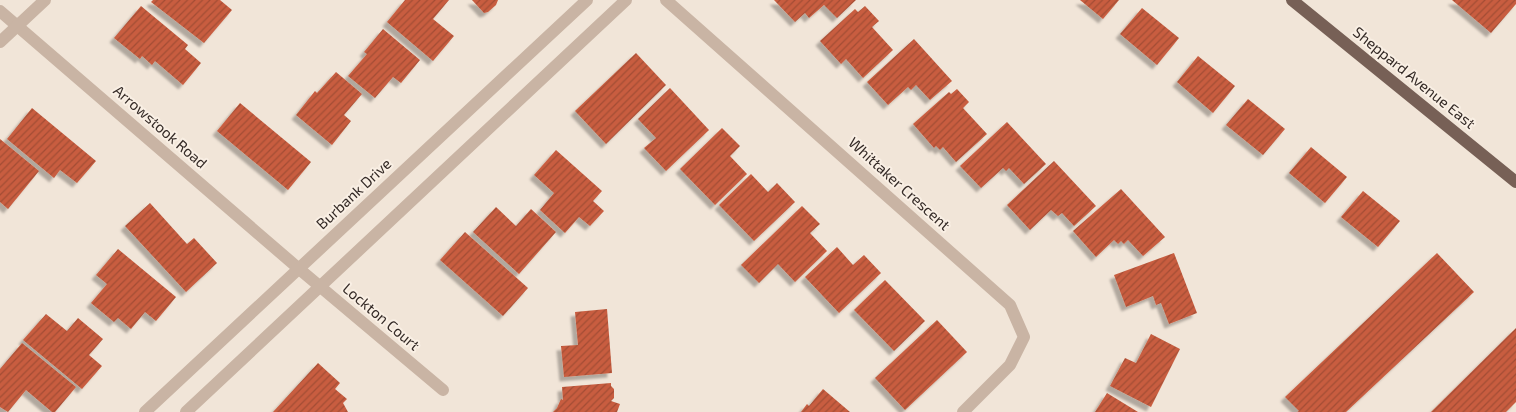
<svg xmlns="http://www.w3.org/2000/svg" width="1516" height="412" font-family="'Exo 2',sans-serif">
<defs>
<pattern id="building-hatch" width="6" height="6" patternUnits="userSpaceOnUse" patternTransform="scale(1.25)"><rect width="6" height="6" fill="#c85d3f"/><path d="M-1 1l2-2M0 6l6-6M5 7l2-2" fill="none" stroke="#a34d35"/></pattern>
<filter id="shadow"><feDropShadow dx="-4.5" dy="4.5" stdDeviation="1" flood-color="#0004"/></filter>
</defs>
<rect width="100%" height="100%" fill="#f1e5d8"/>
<g fill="url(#building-hatch)" filter="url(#shadow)">
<path d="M 153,0 L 220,0 L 232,10 L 204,43 L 151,2 Z"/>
<path d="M 405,0 L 449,0 L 433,19 L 454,36 L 433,61 L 387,22 Z"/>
<path d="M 472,0 L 498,0 L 496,5 L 488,12 L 484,13 Z"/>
<path d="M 774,0 L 856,0 L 837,18 L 824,5 L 809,18 L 805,13 L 795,22 Z"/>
<path d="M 1080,0 L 1119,0 L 1103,19 Z"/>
<path d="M 1452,0 L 1516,0 L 1516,4 L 1491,33 Z"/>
<path d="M 141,6 L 188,45 L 185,49 L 201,63 L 183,85 L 155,61 L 152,65 L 142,56 L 140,59 L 114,38 Z"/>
<path d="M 865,6 L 879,21 L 872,27 L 893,50 L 863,78 L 846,59 L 841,64 L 820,41 L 855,9 L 858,12 Z"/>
<path d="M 1142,8 L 1179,38 L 1157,65 L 1120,34 Z"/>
<path d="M 383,29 L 420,60 L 401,83 L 393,77 L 375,98 L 348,76 L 367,54 L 364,52 Z"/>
<path d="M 914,39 L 952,81 L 930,100 L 916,85 L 911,90 L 908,87 L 888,105 L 867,82 Z"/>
<path d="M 636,53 L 666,85 L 606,144 L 575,111 Z"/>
<path d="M 1198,56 L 1235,86 L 1213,113 L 1177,82 Z"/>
<path d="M 336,72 L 362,94 L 344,115 L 351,121 L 332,145 L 296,115 L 315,91 L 317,93 Z"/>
<path d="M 670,88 L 709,130 L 666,171 L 644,148 L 656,138 L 638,119 Z"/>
<path d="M 957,89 L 969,102 L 963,108 L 987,134 L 956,162 L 943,147 L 940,150 L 936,146 L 934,148 L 913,124 L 949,92 L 951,94 Z"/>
<path d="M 1248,99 L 1285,129 L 1263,155 L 1226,125 Z"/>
<path d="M 240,103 L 311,162 L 288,190 L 217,131 Z"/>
<path d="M 32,108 L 96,161 L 77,183 L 60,170 L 54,178 L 7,139 Z"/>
<path d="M 1007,122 L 1046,164 L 1024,184 L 1009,168 L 1006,171 L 1003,168 L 981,188 L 960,166 Z"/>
<path d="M 722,128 L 740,146 L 730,156 L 747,174 L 715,205 L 680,169 Z"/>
<path d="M 0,139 L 39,171 L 8,209 L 0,202 Z"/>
<path d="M 1311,147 L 1347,177 L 1325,203 L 1289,173 Z"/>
<path d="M 556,150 L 602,191 L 593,201 L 604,211 L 590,226 L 579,217 L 565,233 L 540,210 L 554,193 L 534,175 Z"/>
<path d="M 1054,161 L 1096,206 L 1074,226 L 1062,213 L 1058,216 L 1051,210 L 1030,230 L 1007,205 Z"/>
<path d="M 751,174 L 768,192 L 777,183 L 795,202 L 754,241 L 719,205 Z"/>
<path d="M 1121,189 L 1165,237 L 1143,256 L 1128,240 L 1124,244 L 1121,241 L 1118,244 L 1114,240 L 1096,257 L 1073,231 Z"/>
<path d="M 1363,191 L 1400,221 L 1378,247 L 1341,217 Z"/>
<path d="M 150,203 L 187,244 L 194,238 L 217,263 L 186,292 L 125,226 Z"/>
<path d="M 802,206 L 820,224 L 810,233 L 827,251 L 795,282 L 778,264 L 759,283 L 741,265 Z"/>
<path d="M 496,207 L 516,226 L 531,209 L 556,232 L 519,274 L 473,232 Z"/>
<path d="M 465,232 L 528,288 L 503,316 L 440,260 Z"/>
<path d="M 837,247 L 853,265 L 864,255 L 881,273 L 839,313 L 805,277 Z"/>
<path d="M 118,249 L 176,297 L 156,321 L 145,312 L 131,329 L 118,318 L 114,322 L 91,303 L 107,284 L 96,275 Z"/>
<path d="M 1174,253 L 1197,313 L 1169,324 L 1161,303 L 1156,305 L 1153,296 L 1126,307 L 1114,275 Z"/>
<path d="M 1437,253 L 1474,292 L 1346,412 L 1297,412 L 1299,411 L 1285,397 Z"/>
<path d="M 885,280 L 925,321 L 894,351 L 854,310 Z"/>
<path d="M 607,309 L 612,373 L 564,377 L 561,346 L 578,345 L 575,312 Z"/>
<path d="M 46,314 L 67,331 L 78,318 L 103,339 L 89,355 L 102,366 L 82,389 L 23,340 Z"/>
<path d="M 937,320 L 967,352 L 905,410 L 875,378 Z"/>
<path d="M 1516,328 L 1516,402 L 1506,412 L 1431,412 Z"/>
<path d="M 1151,334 L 1180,349 L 1151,407 L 1110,386 L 1125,358 L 1136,363 Z"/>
<path d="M 22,343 L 76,387 L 55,412 L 52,412 L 26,390 L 8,412 L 0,407 L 0,369 Z"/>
<path d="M 318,363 L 340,383 L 335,389 L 347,399 L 343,403 L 348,412 L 273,412 Z"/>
<path d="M 611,383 L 611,386 L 614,389 L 614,398 L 611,401 L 620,404 L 617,412 L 553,412 L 557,408 L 561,399 L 563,400 L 562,387 Z"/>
<path d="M 823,389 L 850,412 L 801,412 L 807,404 L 809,406 Z"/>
<path d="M 1107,393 L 1138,412 L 1095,412 Z"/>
</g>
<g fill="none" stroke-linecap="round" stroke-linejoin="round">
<g stroke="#c9b4a4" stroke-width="12">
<path d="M 666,0 L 1010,305 L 1024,337 L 1010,365 L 963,412"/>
<path d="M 0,11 L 298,268 L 443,390"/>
<path d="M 0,42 L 45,0"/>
<path d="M 145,412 L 587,0"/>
<path d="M 186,412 L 626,0"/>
</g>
<path stroke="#776056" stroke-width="12" d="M 1292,0 L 1516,182"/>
</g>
<g text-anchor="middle" stroke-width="4" stroke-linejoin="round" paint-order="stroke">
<g font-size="15" fill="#342a26" stroke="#f9efe4">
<text transform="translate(1414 78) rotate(39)" y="5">Sheppard Avenue East</text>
<text transform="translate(160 127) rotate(41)" y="5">Arrowstook Road</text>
<text transform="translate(899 184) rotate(42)" y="5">Whittaker Crescent</text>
<text transform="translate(354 194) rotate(-43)" y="5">Burbank Drive</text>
<text transform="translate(381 317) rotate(40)" y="5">Lockton Court</text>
</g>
</g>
</svg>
